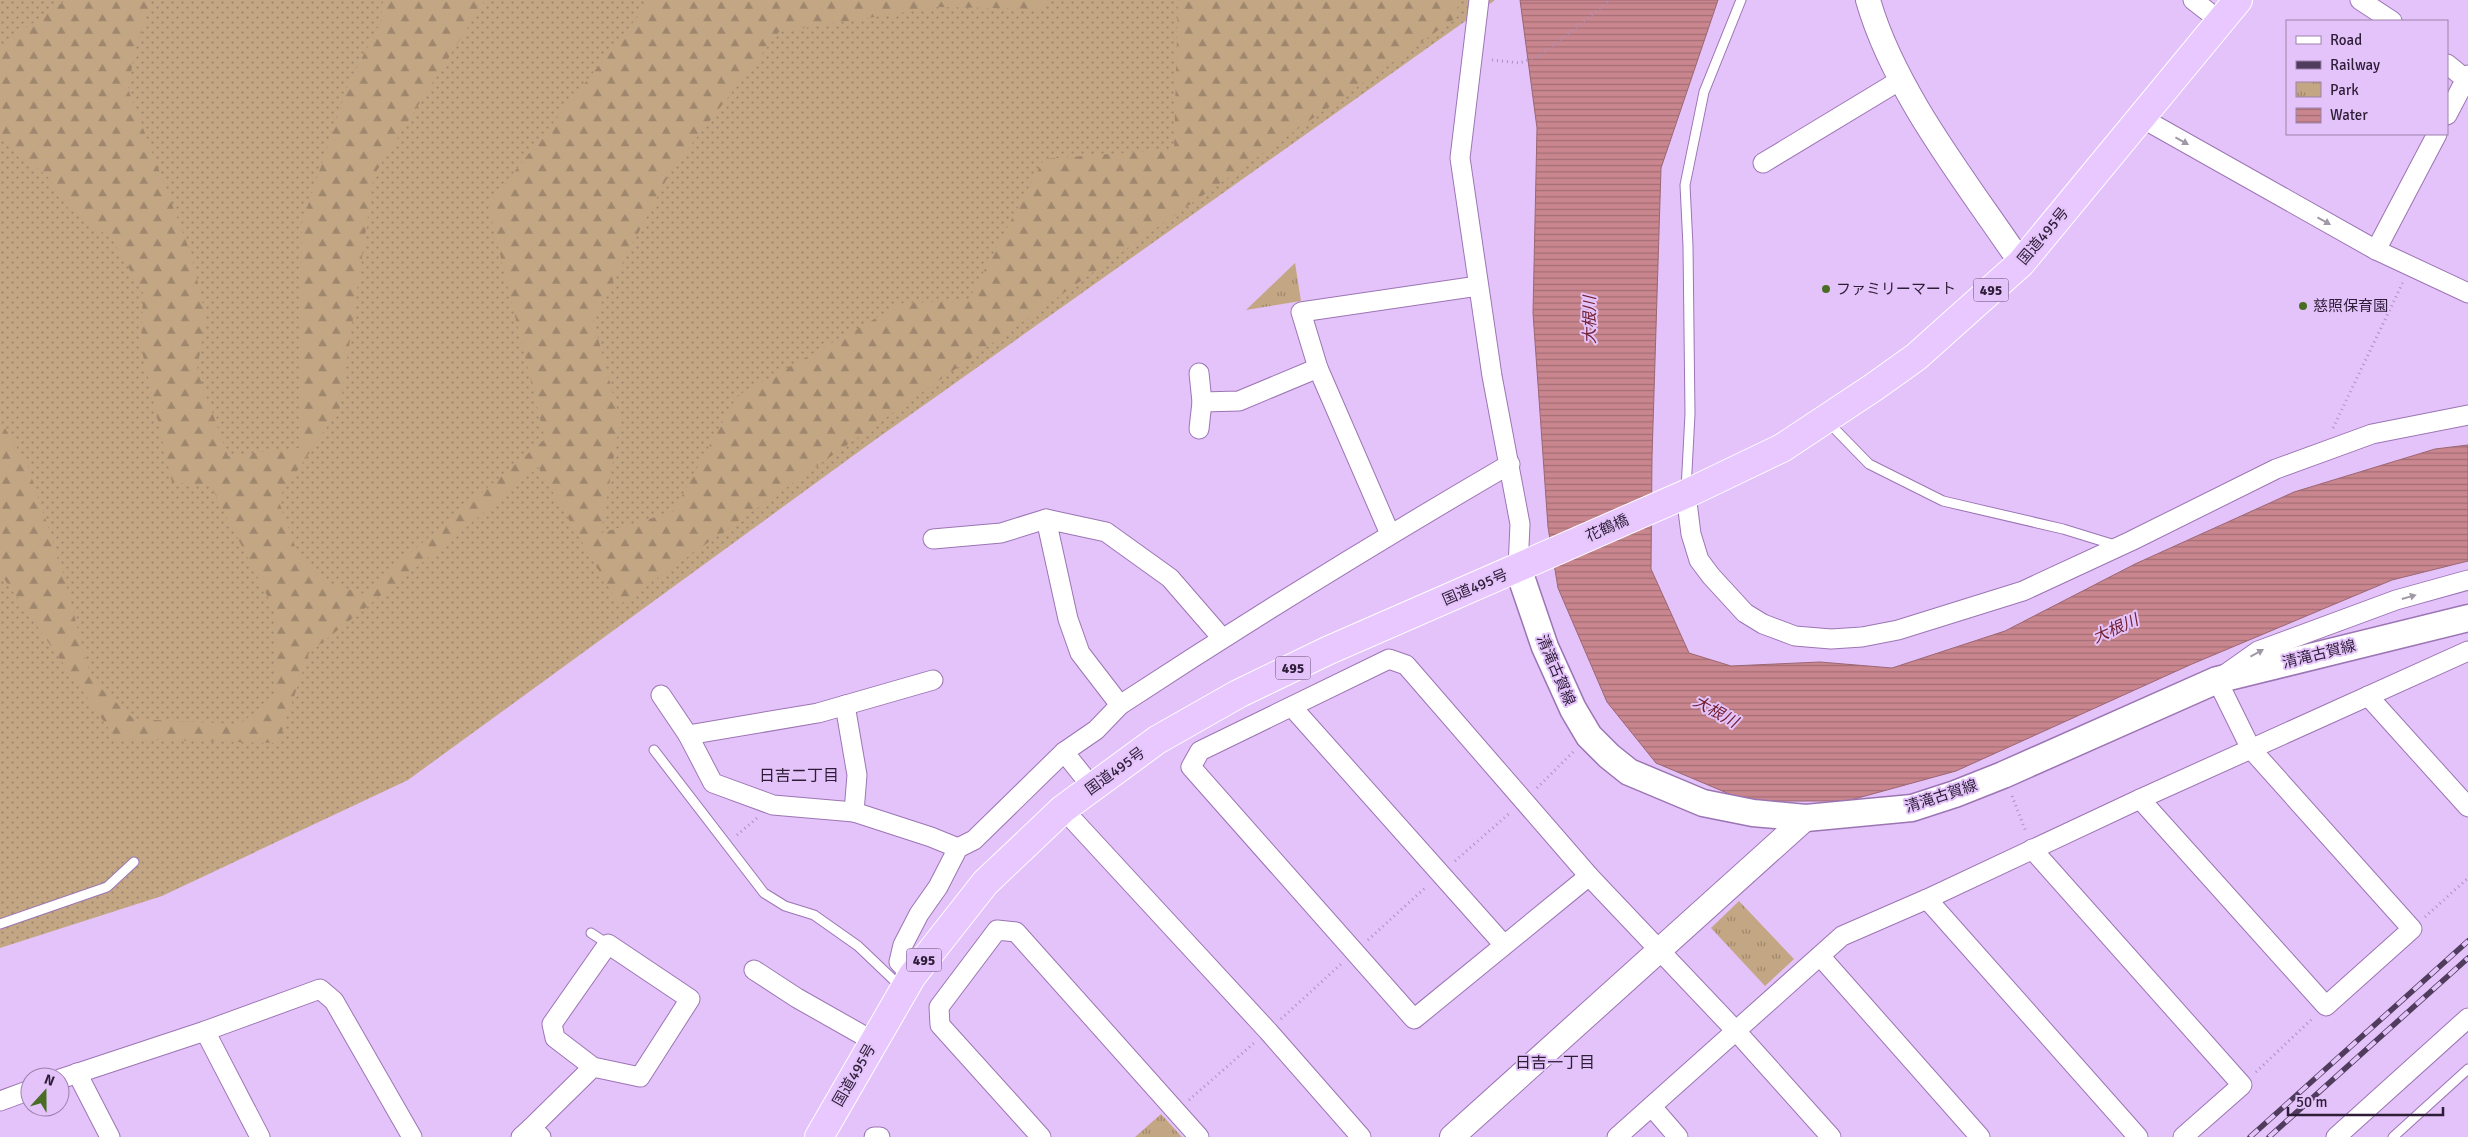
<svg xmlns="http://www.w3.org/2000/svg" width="2468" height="1137" font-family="Signika,'Noto Sans JP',sans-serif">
<defs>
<pattern id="grass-dots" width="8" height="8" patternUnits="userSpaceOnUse" patternTransform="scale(1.25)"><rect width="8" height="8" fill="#c3a684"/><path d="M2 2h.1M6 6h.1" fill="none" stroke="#9f876d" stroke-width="1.8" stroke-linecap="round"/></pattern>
<pattern id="forest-firs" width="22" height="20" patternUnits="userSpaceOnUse" patternTransform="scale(1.25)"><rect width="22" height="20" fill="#c3a684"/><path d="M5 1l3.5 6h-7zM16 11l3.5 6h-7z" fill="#9f876d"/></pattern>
<pattern id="park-tufts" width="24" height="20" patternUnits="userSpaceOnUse" patternTransform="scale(1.25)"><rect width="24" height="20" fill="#c3a684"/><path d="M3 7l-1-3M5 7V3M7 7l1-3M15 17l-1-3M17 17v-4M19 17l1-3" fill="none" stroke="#9f876d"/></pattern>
<pattern id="water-rules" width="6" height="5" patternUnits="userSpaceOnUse" patternTransform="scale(1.25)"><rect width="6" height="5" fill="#ca868e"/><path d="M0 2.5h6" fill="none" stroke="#a46d75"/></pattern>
</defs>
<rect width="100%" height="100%" fill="#e4c3fa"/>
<path fill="url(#grass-dots)" d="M 0,0 L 1495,0 L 872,442 L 408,780 L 162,896 L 0,948 Z"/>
<path fill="url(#forest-firs)" d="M 66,0 L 152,0 L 136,45 L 128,89 L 191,254 L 206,317 L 197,370 L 228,456 L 299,448 L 302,223 L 348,85 L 381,21 L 383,0 L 485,0 L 374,175 L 340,408 L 278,499 L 297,552 L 326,581 L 362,594 L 545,439 L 488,205 L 651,0 L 1051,0 L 1040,9 L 938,7 L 779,32 L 672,169 L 593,319 L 620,420 L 601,533 L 673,512 L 737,396 L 903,303 L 968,301 L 1044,159 L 1174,149 L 1178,0 L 1458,0 L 1457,17 L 619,605 L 538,467 L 464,529 L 309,653 L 278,743 L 116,739 L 0,573 L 0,420 L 27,464 L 62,569 L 91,679 L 134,719 L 239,724 L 276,697 L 276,613 L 211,486 L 172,482 L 141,347 L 143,293 L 112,239 L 69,209 L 48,177 L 0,137 L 0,46 Z"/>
<g fill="url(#park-tufts)">
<path d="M 1295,263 L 1301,301 L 1246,310 Z"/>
<path d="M 1739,901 L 1794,959 L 1765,986 L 1711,928 Z"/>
<path d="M 1161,1114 L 1182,1137 L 1135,1137 Z"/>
</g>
<path fill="url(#water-rules)" stroke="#9b6674" d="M 1520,0 L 1718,0 L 1661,168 L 1652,457 L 1651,569 L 1689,653 L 1731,666 L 1820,662 L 1892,668 L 2005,631 L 2135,564 L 2294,492 L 2435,449 L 2468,445 L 2468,561 L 2392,580 L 2192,664 L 1956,771 L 1847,801 L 1746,801 L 1656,763 L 1607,702 L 1558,588 L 1548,527 L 1533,313 L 1537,128 Z"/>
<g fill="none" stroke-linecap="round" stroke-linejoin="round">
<defs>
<g id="service">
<path d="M 1828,422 L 1869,464 L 1943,501 L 2063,529 L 2115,545"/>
<path d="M 1686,490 L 1690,414 L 1688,246 L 1685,185 L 1704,92 L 1741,0"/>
<path d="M 654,750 L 764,893 L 785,906 L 814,915 L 858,946 L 901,987"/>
<path d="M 0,924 L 107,887 L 134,862"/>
<path d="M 591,933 L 608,944"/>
<path d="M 2393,1137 L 2468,1069"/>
</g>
<g id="minor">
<path d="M 1479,0 L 1460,158 L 1492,376 L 1520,524 L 1518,568"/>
<path d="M 2193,0 L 2220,21"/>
<path d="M 2360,0 L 2392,21"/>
<path d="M 2447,64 L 2468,81"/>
<path d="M 2447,115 L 2468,75"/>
<path d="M 2140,117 L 2376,250 L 2468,293"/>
<path d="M 1763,163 L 1902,79"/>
<path d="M 2376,250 L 2437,134"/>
<path d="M 1202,402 L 1239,401 L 1318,368"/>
<path d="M 1199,429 L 1202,402 L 1199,373"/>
<path d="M 1686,494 L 1691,534 L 1699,560 L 1711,576 L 1745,613 L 1763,624 L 1795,636 L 1831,639 L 1862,637 L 1898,630 L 2023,591 L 2131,541 L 2276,469 L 2372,434 L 2468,415"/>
<path d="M 1390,534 L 1318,368 L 1301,312 L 1478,286"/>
<path d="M 933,539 L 1001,533 L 1046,519"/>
<path d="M 1222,638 L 1170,578 L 1106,532 L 1046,519 L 1068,619 L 1080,653 L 1120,705 C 1248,621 1378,541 1510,464"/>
<path d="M 1389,659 L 1406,665 L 1589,876 L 1414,1019 L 1191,767 L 1200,751 Z"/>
<path d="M 661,695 L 688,735 L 818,713 L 933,680"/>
<path d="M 2368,696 L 2468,807"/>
<path d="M 1292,707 L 1504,945"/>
<path d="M 688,735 L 713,783 L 773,805 L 854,812 L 857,775 L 845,705"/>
<path d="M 1064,752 L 1092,787"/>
<path d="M 2140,799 L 2326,1006 L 2412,929 L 2251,749 L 2217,680 L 2258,651 L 2396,600 L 2468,580"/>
<path d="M 1063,809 L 1268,1031 L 1361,1137"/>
<path d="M 854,812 L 931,837 L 958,848"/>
<path d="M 2032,849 L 2242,1085 L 2183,1137"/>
<path d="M 1589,876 L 1736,1031 L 1831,1137"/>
<path d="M 1927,899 L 2138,1137"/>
<path d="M 1820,956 L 1980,1137"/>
<path d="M 754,970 L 797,998 L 873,1041"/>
<path d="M 912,976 L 899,962 L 903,945 L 919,914 L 938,887 L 958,848 L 974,840 L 1064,752 L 1096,730 L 1120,705"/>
<path d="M 205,1031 L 260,1137"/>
<path d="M 77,1073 L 110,1137"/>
<path d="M 60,1079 L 205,1031 L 320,989 L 334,1001 L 412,1137"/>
<path d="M 0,1101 L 30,1090"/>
<path d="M 1652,1107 L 1678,1137"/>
<path d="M 531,1128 L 593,1067 L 640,1077 L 690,999 L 608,944 L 552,1024 L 555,1038 L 593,1067"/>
<path d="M 521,1137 L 531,1128 L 541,1137"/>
<path d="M 874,1137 L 880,1137"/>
<path d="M 1041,1137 L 940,1025 L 939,1007 L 997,930 L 1016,932 L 1199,1137"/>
<path d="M 1617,1137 L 1842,936 L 1927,899 L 2140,799 L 2468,651"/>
<path d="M 2336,1137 L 2468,1018"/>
</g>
<g id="tertiary">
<path d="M 1868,0 C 1894,92 1968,184 2021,263"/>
<path d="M 1452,1137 L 1806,818"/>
</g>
<path id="secondary" d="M 1518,568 L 1545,647 L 1573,709 L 1589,736 L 1609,756 L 1629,772 L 1703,803 L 1753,813 L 1806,818 L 1912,808 L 1955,794 L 2003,775 L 2217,680 L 2468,618"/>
<path id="trunk" d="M 819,1137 L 912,976 L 985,883 L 1063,809 L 1157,740 L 1238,694 L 1327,651 L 1686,494 L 1782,448 L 1874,387 L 1916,357 L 2021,263 L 2238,0"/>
</defs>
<use href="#service" stroke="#9c75b4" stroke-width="11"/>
<use href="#minor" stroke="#9c75b4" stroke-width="21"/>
<use href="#tertiary" stroke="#9c75b4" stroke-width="26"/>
<use href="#secondary" stroke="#9c75b4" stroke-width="29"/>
<use href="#trunk" stroke="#fff" stroke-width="30"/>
<g stroke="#ad91bf" stroke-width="3" stroke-dasharray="1 4" stroke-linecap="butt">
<path d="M 1492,60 L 1520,63 L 1541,55 L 1610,0"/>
<path d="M 2333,428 L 2403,282"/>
<path d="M 1537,788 L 1574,751"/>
<path d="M 2012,796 L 2026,832"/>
<path d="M 737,835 L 757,818"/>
<path d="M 1455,861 L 1511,812"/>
<path d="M 2425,917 L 2468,878"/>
<path d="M 1368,940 L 1426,887"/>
<path d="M 1281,1019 L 1341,964"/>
<path d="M 2256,1072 L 2313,1018"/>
<path d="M 1189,1100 L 1254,1043"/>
</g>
<use href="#service" stroke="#fff" stroke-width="9"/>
<use href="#minor" stroke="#fff" stroke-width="19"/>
<use href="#tertiary" stroke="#fff" stroke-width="24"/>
<use href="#secondary" stroke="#fff" stroke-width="26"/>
<use href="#trunk" stroke="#e8c8fe" stroke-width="28"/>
<defs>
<g id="rail">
<path d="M 2250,1137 L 2468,941"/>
<path d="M 2269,1137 L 2468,958"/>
</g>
</defs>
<use href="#rail" stroke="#503c5c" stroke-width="5.5"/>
<use href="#rail" stroke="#e4c3fa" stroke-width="4" stroke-dasharray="11" stroke-linecap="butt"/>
</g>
<defs><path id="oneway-solid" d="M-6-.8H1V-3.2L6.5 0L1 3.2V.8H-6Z" transform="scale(1.25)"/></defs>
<g fill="#a099a5">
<use href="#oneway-solid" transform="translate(2182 141) rotate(29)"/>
<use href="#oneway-solid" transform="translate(2324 221) rotate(29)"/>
<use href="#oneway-solid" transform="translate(2409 597) rotate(-16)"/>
<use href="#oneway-solid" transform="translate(2257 653) rotate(-29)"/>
</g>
<g fill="#496d25" stroke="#e4c3fa" stroke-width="2">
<circle cx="1826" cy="289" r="5"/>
<circle cx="2303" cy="306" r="5"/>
</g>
<g text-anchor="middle" stroke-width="4" stroke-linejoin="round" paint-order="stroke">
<g fill="#e4c3fa" stroke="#644f72" stroke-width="1">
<rect x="1973.5" y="278.5" width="35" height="23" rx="4"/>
<rect x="1275.5" y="656.5" width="35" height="23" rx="4"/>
<rect x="906.5" y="948.5" width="35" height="23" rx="4"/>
</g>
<g font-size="14" font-weight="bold" fill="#2d1d37">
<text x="1991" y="295">495</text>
<text x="1293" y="673">495</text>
<text x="924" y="965">495</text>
</g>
<g font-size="15" fill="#2d1d37" stroke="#e4c3fa">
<text transform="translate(2043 236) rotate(-50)" y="5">国道495号</text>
<text transform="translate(1607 528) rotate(-24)" y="5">花鶴橋</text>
<text transform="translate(1475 587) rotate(-23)" y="5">国道495号</text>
<text transform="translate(2319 654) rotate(-14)" y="5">清滝古賀線</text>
<text transform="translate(1556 670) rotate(67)" y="5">清滝古賀線</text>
<text transform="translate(1115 771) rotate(-36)" y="5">国道495号</text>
<text transform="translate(1941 796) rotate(-18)" y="5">清滝古賀線</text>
<text transform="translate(854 1075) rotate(-60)" y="5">国道495号</text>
</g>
<g font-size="15" fill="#2d1d37" stroke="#e4c3fa" text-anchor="start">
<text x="1836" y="294">ファミリーマート</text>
<text x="2313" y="311">慈照保育園</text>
</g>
<g font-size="16" font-style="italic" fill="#722032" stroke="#e4c3fa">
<text transform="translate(1589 320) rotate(-90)" y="6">大根川</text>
<text transform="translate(2115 628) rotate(-24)" y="6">大根川</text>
<text transform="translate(1716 711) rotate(29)" y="6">大根川</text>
</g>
<g font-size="16" fill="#2d1d37" stroke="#e4c3fa">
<text x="799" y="781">日吉二丁目</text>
<text x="1555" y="1068">日吉一丁目</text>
</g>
</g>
<rect x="2286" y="20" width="162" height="115" fill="#e4c3fa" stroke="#9b81ac"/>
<rect x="2296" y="36" width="25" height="8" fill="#ffffff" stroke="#9b81ac"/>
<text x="2330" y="45" font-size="15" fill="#2d1d37">Road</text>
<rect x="2296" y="61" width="25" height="8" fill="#503c5c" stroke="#9b81ac"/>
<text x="2330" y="70" font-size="15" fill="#2d1d37">Railway</text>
<rect x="2296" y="82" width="25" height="15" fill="url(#park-tufts)" stroke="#9b81ac"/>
<text x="2330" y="95" font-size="15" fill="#2d1d37">Park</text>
<rect x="2296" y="108" width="25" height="15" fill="url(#water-rules)" stroke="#9b81ac"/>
<text x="2330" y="120" font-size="15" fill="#2d1d37">Water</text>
<g transform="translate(45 1092) rotate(21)"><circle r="24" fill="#e4c3fa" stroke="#9b81ac"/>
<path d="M0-4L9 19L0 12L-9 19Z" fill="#496d25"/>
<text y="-8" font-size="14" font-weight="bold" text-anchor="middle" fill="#2d1d37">N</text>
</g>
<path d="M2288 1107v8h155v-8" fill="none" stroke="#2d1d37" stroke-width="2.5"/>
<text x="2296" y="1107" font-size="15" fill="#2d1d37" stroke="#e4c3fa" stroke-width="4" paint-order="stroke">50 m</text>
</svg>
